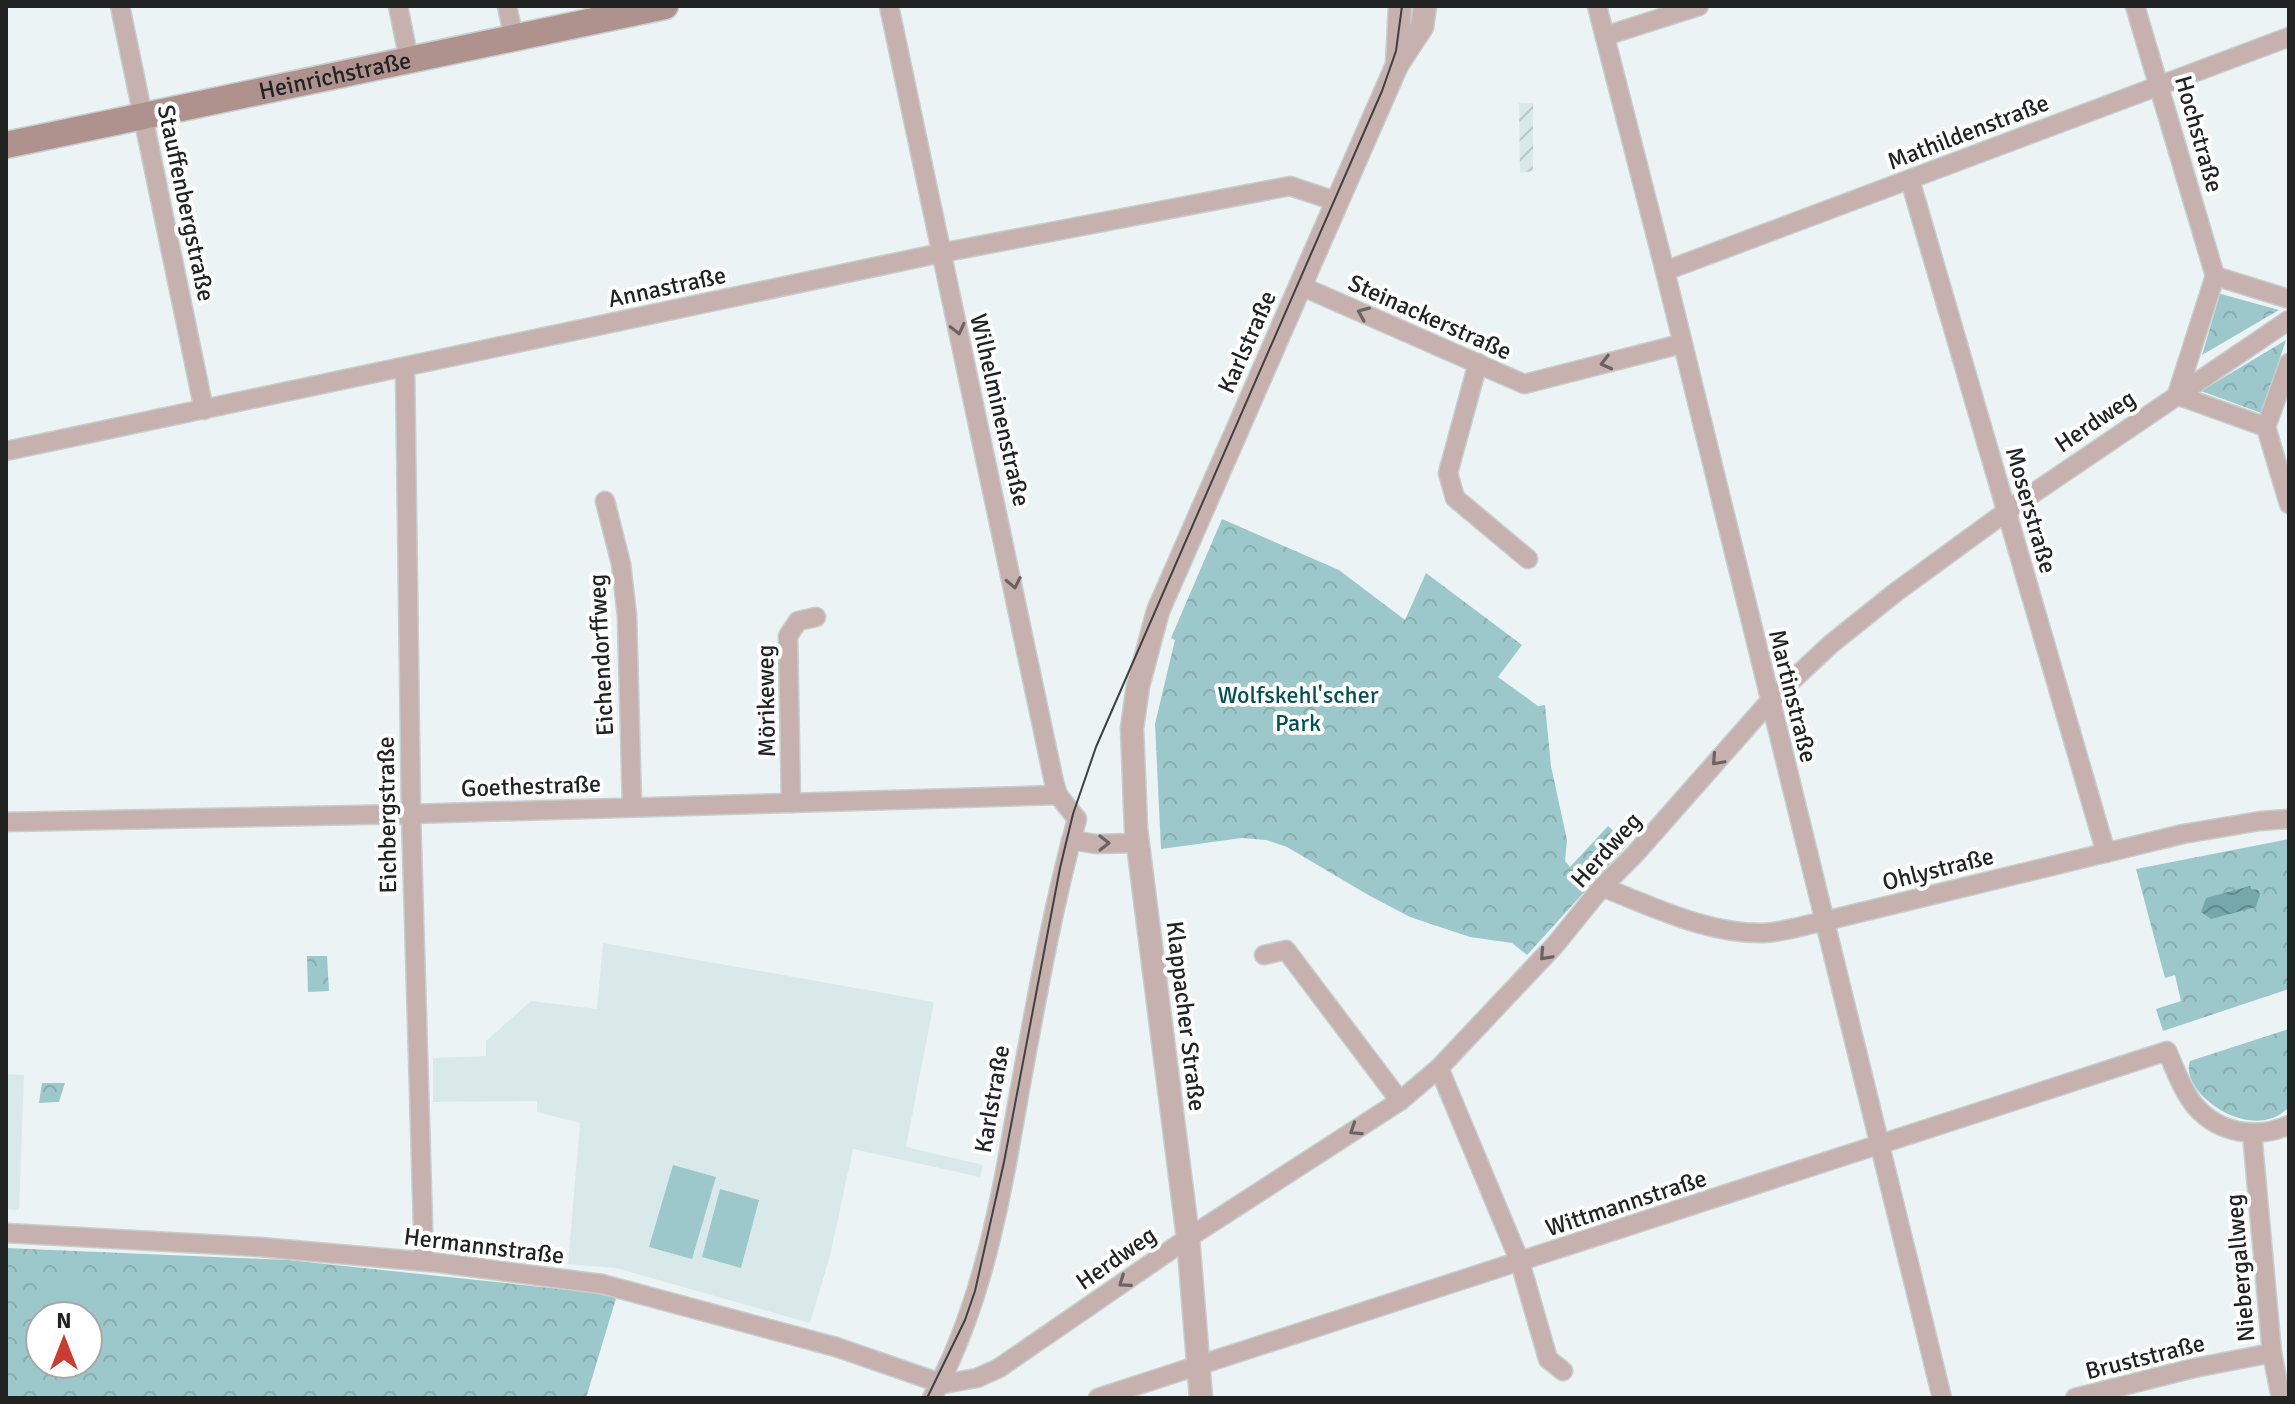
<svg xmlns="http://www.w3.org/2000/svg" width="2295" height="1404" font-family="Signika,sans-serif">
<defs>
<pattern id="industrial-furrows" width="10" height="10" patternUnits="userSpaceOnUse" patternTransform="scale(2)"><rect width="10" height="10" fill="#d9e9ea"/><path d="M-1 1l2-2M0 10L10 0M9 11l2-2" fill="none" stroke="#bac8c8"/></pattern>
<pattern id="forest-crowns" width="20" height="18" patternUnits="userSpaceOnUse" patternTransform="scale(2)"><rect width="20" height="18" fill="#9dc8cb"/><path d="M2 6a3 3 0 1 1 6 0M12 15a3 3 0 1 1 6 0" fill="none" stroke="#87acae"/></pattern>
<pattern id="water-waves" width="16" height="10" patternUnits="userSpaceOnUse" patternTransform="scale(2)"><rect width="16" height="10" fill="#75a8ab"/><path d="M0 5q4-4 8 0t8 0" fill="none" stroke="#60888b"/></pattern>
</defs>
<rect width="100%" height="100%" fill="#ecf3f4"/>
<g fill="#d9e9ea">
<path d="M 603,943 L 934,1002 L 906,1147 L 983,1165 L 980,1177 L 853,1149 L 830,1256 L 810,1323 L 616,1268 L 568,1264 L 580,1123 L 537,1112 L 537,1101 L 433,1102 L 433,1058 L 486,1056 L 486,1041 L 531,1001 L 597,1009 Z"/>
<path d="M 6,1074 L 24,1075 L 19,1210 L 6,1209 Z"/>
</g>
<path fill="url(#industrial-furrows)" d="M 1519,103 L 1533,103 L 1533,171 L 1520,173 Z"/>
<g fill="url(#forest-crowns)" fill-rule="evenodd">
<path d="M 2221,294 L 2279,310 L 2202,355 L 2220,294 Z"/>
<path d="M 2286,340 L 2261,413 L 2201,391 Z"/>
<path d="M 1222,519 L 1339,570 L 1405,620 L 1426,573 L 1522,645 L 1498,677 L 1538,706 L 1545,705 L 1551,766 L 1567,840 L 1565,861 L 1570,867 L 1608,826 L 1628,844 L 1527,955 L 1512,943 L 1470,937 L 1410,917 L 1370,896 L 1287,847 L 1266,840 L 1242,838 L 1161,849 L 1155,724 L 1175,640 L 1171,638 Z"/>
<path d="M 2289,839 L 2289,989 L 2163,1031 L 2156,1009 L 2181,1001 L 2175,975 L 2165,978 L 2136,869 Z"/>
<path d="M 307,956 L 327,956 L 329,991 L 308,992 Z"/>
<path d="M 2289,1029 L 2289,1107 C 2252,1146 2178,1092 2190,1061 Z"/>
<path d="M 42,1083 L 65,1083 L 59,1102 L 39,1103 Z"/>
<path d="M 6,1248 L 288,1260 L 617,1295 L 586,1398 L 6,1398 ZM 40,1316 L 88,1316 L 88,1364 L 40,1364 Z"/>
</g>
<g fill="#9dc8cb">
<path d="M 673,1165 L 716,1177 L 692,1259 L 649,1247 Z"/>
<path d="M 720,1189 L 759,1200 L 741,1268 L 702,1257 Z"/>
<path d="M 46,1275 L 98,1277 L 96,1355 L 88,1354 L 88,1316 L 44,1316 Z"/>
</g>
<path fill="url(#water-waves)" d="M 2250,886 L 2251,889 L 2258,890 L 2260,894 L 2256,907 L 2211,919 L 2201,912 L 2206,898 Z"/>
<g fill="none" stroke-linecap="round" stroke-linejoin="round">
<defs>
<g id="minor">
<path d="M 120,6 L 204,410"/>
<path d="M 398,6 L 409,60"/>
<path d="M 507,6 L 514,38"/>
<path d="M 889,6 L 1054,782 L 1058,795 L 1077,819 C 1052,909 1036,1002 1019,1094 C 1001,1199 983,1304 932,1398"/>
<path d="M 1597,6 L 1665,271 L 1942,1398"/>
<path d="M 2135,6 L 2215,276"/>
<path d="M 1605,36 L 1699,6"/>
<path d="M 1910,180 L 2106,853"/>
<path d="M 1665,271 L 2289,37"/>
<path d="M 1301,286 L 1524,384 L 1681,344"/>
<path d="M 2289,299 L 2215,276 L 2177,395 L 2266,427 L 2289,363"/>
<path d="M 1478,363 L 1448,473 L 1455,498 L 1528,559"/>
<path d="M 405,367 L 411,814 L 424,1261"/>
<path d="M 2266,427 L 2289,504"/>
<path d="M 6,451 L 941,253 L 1290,186 L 1338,202"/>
<path d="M 605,501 L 621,564 L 627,616 L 632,807"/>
<path d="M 791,803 L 788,636 L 798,621 L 816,617"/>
<path d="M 6,822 L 411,814 L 1058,795"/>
<path d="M 1071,840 L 1096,844 L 1137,843"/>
<path d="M 1602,887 C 1654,907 1707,934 1764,933 C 1784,932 1805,925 1825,921 L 2183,834 L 2260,821 L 2289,819"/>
<path d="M 1264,955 L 1286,950 L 1400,1101"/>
<path d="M 1439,1068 L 1520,1262 L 1548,1359 L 1563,1371"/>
<path d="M 2252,1133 L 2272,1353 L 2281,1398"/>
<path d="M 6,1233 L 260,1247 L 440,1263 L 602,1284 L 836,1347 L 943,1384"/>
<path d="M 943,1384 L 977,1378 L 999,1368 L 1188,1238 L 1400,1101 L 1439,1068 L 1555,945 L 1602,887 L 1635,854 L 1769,702 L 1831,644 L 1896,592 L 2007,511 L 2289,320"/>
<path d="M 1098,1398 L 2167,1051 C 2175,1069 2183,1092 2196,1107 C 2220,1134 2258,1139 2289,1125"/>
<path d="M 2075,1398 L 2194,1368 L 2272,1353"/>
</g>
<g id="tertiary">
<path d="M 1397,65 L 1400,6"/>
<path d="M 1201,1398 L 1188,1238 L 1136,829 L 1132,728 L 1138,686 L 1158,611 L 1397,65 L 1422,27 L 1425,6"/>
</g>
<g id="secondary">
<path id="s1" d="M 6,145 L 665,6"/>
</g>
</defs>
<use href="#minor" stroke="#c7cece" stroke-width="21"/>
<use href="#tertiary" stroke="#c7cece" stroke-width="25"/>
<use href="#secondary" stroke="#c7cece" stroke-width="29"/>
<use href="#minor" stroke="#c6b1ae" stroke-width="18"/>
<use href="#tertiary" stroke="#c6b1ae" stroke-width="22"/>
<use href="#secondary" stroke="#af928d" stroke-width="26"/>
<path stroke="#3e4141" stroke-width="2" d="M 927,1398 L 965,1320 L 975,1291 L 1004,1162 L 1060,868 L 1073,814 L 1096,747 L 1382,91 L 1396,51 L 1402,6"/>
</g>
<defs><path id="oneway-chevron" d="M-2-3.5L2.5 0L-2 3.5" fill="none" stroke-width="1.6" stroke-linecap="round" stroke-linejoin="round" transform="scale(2)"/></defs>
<g stroke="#6b6362">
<use href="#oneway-chevron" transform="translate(1363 313) rotate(-157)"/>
<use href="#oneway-chevron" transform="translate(958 329) rotate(77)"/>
<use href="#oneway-chevron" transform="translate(1606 363) rotate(166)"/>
<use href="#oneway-chevron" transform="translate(1014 583) rotate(78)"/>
<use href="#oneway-chevron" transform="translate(1717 760) rotate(132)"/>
<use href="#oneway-chevron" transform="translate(1104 843)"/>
<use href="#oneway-chevron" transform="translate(1545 955) rotate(133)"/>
<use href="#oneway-chevron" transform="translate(1355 1130) rotate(147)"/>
<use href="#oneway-chevron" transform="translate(1124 1282) rotate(145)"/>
</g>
<g text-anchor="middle" stroke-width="8" stroke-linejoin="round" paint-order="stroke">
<g font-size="24" fill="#212323" stroke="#fff">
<text dy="8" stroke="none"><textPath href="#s1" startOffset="336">Heinrichstraße</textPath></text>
<text transform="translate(1968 132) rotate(-21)" y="8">Mathildenstraße</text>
<text transform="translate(2199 134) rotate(74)" y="8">Hochstraße</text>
<text transform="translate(186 203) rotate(78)" y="8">Stauffenbergstraße</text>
<text transform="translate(667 287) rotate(-12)" y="8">Annastraße</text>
<text transform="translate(1430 317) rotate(24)" y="8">Steinackerstraße</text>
<text transform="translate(1247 342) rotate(-66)" y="8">Karlstraße</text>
<text transform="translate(1000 410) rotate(77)" y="8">Wilhelminenstraße</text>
<text transform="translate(2095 421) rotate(-34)" y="8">Herdweg</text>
<text transform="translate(2031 510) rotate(74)" y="8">Moserstraße</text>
<text transform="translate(601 655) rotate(-93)" y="8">Eichendorffweg</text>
<text transform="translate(1793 696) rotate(76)" y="8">Martinstraße</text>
<text transform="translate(766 701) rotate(-91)" y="8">Mörikeweg</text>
<text transform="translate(531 786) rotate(-2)" y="8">Goethestraße</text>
<text transform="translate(387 815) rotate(-91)" y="8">Eichbergstraße</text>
<text transform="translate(1606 850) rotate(-48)" y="8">Herdweg</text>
<text transform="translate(1938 869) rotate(-14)" y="8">Ohlystraße</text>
<text transform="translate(1186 1016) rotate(83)" y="8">Klappacher Straße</text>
<text transform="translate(992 1099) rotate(-80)" y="8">Karlstraße</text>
<text transform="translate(1626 1203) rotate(-18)" y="8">Wittmannstraße</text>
<text transform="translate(484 1246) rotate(7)" y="8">Hermannstraße</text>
<text transform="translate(1116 1258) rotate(-35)" y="8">Herdweg</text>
<text transform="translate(2240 1268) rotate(-95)" y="8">Niebergallweg</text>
<text transform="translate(2145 1357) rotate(-14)" y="8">Bruststraße</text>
</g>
<g font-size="24" fill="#005054" stroke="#fff">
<text x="1298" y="703">Wolfskehl'scher<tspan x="1298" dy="28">Park</tspan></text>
</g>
</g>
<rect width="2295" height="1404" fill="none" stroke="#212323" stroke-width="16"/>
<g transform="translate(64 1340)"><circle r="38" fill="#ffffff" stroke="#a6a7a7" stroke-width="2"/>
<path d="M0-6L14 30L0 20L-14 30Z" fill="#cb3d32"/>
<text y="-12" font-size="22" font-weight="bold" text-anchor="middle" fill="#212323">N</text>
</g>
</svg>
